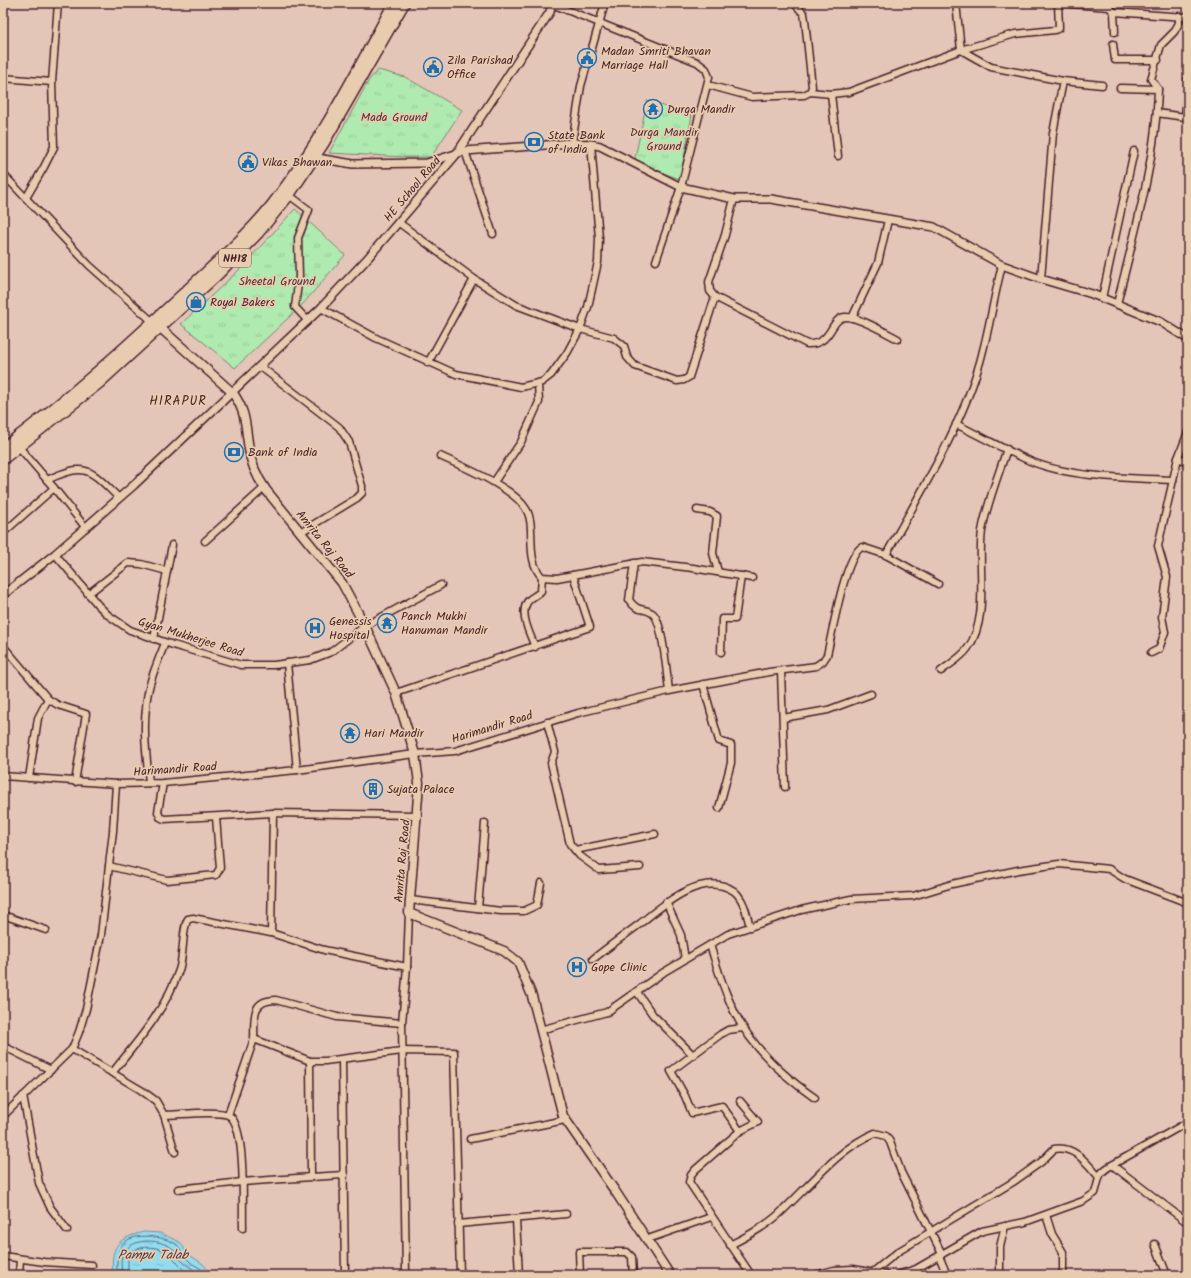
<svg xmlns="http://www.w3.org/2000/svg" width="1191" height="1278" font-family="Kalam,sans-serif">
<defs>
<pattern id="grass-tufts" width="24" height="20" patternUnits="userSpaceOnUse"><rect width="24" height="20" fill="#afeab0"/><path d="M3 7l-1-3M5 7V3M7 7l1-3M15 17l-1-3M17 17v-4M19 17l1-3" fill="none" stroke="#98c898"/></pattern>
<pattern id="water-ripples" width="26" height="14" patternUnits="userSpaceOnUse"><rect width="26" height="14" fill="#90dcf0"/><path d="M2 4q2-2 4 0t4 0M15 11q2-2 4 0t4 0" fill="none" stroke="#7ebcce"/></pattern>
</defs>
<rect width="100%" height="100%" fill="#e4c6b8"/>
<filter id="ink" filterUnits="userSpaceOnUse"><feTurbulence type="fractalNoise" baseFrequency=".025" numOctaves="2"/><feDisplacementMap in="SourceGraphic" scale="8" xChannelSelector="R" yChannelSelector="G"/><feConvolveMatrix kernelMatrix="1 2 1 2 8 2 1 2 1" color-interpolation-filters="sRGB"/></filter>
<g filter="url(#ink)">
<g fill="url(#grass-tufts)" stroke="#7c846e">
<path d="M 378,70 L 405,77 L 462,110 L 431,157 L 405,157 L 329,153 L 369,80 Z"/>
<path d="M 647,101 L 692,115 L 680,179 L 634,163 Z"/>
<path d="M 295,209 L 345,255 L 302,305 L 235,368 L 181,324 L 239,270 Z"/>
</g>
<path fill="url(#water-ripples)" stroke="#7490a1" d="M 144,1232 L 160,1233 L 180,1242 L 188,1254 L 203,1264 L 212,1275 L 113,1275 C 110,1247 117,1238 144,1232 Z"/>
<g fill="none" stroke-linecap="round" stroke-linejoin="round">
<g stroke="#666b7a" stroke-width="1">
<path d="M 117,1275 C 117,1264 116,1255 122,1245 C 131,1231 166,1236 177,1245 C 182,1250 184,1257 190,1262 C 196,1267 203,1268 207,1275"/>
<path d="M 122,1275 C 122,1269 120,1263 122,1257 C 128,1237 158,1238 172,1248 C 176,1251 178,1257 181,1260 C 187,1267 195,1269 201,1275"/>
<path d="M 128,1275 L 128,1259 L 131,1252 C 141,1245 159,1246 168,1253 C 177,1259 178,1268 191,1275"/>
</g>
<defs>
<g id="minor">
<path d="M 956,3 L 961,50 L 991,67 L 1063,81 L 1102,85"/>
<path d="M 1058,3 L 1109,7 L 1114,12 L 1115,32"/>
<path d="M 552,4 L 697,62 L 706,69 L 709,77 L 681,187 L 656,261"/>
<path d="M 1114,12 L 1185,17 L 1188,15"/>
<path d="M 1113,44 L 1115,60 L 1158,60"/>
<path d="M 3,78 L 52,82"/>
<path d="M 708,85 L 752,97 L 804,95 L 810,92 L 812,87 L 805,20 L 804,14 L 794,3"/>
<path d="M 1158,89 L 1151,79 L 1161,45 L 1174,32 L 1179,23 L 1179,16"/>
<path d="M 810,92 L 831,94 L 849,92 L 961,50 L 1015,34 L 1055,30 L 1059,28 L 1058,3"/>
<path d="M 831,94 L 838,156"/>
<path d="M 1157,113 L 1185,117 L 1188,79"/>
<path d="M 572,143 L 581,86 L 605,3"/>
<path d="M 465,151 L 493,234"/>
<path d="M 3,174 L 89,265 L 153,322"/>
<path d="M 289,195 L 309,210 L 298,238 L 299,276 L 295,307 L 308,321"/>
<path d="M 26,198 L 44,167 L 54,147 L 52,82 L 58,3"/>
<path d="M 734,199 L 725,235 L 709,282 L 710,291 L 715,297 L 807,344 C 833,345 829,319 845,317 C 858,316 886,333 898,339"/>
<path d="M 398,222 L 474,279 L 516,305 L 580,329 L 614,338 L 624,346 L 627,357 L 635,366 L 677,381 L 684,380 L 689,377 L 715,297"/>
<path d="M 1041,279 L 1053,133 L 1063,81"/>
<path d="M 1102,298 L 1134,151"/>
<path d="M 1117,304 C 1134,235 1156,160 1158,89 L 1120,88"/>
<path d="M 321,308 L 376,338 L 456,374 L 521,387 L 542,382 L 551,375 L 567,353 L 580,329 L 588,307 L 598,262 L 599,238 L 591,144"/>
<path d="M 852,318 L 878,263 L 888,220"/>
<path d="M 428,363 L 474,279"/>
<path d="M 261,367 L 339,427 L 349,442 L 362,486 L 362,493 L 357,498 L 301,532"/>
<path d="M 956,424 C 980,436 1005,450 1030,461 C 1071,478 1129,478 1173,480"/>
<path d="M 440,456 C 463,467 513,487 526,509 C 537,526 524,559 542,577 L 557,578 L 573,575"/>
<path d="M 1178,458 L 1188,462"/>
<path d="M 47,480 C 87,461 90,470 119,498"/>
<path d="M 494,482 L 521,442 L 539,402 L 538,384"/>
<path d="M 54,488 L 86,528"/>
<path d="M 697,510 L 710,512 L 717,516 L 713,553 L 718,572"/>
<path d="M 3,533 L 54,488 L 19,447"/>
<path d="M 205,541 L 264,488"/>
<path d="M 55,554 L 98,605 L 108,615 L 130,630 L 173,645 L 241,665 L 274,665 L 310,660 L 331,652 L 365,626 L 441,585"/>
<path d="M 886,555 C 919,495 961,428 980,362 C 989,330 994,297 1002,265"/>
<path d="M 634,563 L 629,600 C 638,613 643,607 652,613 C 663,619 667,677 669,691"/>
<path d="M 88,594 L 128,563 L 141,564 L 167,571"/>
<path d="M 154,639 L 172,545"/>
<path d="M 3,646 L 48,699 L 58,705 L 86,714 L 75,782"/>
<path d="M 535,647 C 530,634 517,610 530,599 C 534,596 537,595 541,591 L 542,577"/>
<path d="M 721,652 L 722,619 L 735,619 L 741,576"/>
<path d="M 1151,653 L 1159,649 L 1165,632 L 1162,617 L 1167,577 L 1158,546 L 1178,458 L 1188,432"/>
<path d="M 287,663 L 297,770"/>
<path d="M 781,671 L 785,787"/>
<path d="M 941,671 C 950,664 962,657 968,648 C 990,617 977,567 982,531 C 987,503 998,476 1007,449"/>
<path d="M 703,684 L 719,741 L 731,745 L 731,763 L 719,808"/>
<path d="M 396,693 L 590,627 L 573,575 L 642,562 L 693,568 L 752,578"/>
<path d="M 783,718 L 828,710 L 871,694"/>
<path d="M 547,722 L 555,752 L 551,763 L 570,844 L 580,856 L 599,870 L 640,867"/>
<path d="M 3,776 L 116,784 L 163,783 L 297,770 L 415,754 L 455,751 L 578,713 L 669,691 L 769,672 L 816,666 L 823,661 L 827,655 C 832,635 845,555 862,547 L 886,555 L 938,584"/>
<path d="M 29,778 L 38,718 L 48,699"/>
<path d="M 149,783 C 147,758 143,733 146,708 C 147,685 157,664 165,643"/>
<path d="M 163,783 L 158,812 L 160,817 L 164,819 L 273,813 L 418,815"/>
<path d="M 575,850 L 655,834"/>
<path d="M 109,866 L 167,880 L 216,875 L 220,868 L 216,817"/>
<path d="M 410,900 L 501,911 L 524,911 L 537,905 L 541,883"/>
<path d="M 666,902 L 681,935 L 685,959"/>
<path d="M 478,908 L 485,823"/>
<path d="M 3,915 L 46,930"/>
<path d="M 271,933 L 273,813"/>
<path d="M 710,945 C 716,963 721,982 729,1000 C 745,1041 779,1073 815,1098"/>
<path d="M 593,959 C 607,948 622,937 637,926 C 661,907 701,869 734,891 C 744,899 747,915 750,927"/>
<path d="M 637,992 L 653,1015 L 693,1055"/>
<path d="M 540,1030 L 607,1012 L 664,972 L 728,934 L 801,910 L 851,899 L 913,896 L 952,884 L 1018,870 L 1059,864 L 1109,869 L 1125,879 L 1188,903"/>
<path d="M 254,1039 C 255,1019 250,1000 276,1000 L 337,1017 L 402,1023"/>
<path d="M 3,1046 L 51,1070"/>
<path d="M 72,1049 L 141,1090 L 156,1101 L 164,1115 L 175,1152"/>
<path d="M 342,1060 L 345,1275"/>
<path d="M 112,1073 C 138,1041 166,1009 179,970 C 184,957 182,927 188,919 L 193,918 L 271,933 L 324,950 L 407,967"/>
<path d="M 23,1096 L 39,1183 L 50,1207 L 67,1230"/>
<path d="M 740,1101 L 758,1122 L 740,1131 L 695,1170 L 691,1175 L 689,1182 L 751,1275"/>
<path d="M 164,1115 C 178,1115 217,1110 228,1115 C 247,1123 242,1208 243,1228"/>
<path d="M 228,1115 L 254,1039 L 310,1061 L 325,1061 L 402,1051 L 454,1052 L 460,1275"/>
<path d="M 3,1116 L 72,1049 L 79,1032 L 86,1009 L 101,935 L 113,831 L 116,784"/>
<path d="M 1188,1122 L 1112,1165 L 1188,1223"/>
<path d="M 740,1131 L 722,1106 L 692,1113 L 685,1096 L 671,1071 L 721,1034 L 728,1030 L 743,1028"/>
<path d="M 470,1139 L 565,1120"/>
<path d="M 311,1177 L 344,1175"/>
<path d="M 178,1189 L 242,1182 L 311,1177 L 310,1061"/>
<path d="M 1046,1215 L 1052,1234 L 1063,1252 L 1063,1275"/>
<path d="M 516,1220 L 519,1275"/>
<path d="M 458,1224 L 566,1214"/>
<path d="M 648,1239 L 711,1217"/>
<path d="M 1155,1244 L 1167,1275"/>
<path d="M 730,1245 C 748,1236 765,1227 779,1214 C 809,1187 837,1149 875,1133 L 886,1136 L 890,1142 L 901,1172 L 942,1254"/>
<path d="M 3,1256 L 44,1262 L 92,1265"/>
<path d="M 939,1256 L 947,1275"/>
<path d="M 19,1275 L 20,1259"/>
<path d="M 406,1275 L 402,1023 L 407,967 L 409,913"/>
<path d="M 580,1275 L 579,1252 L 627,1252 L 632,1257 L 633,1275"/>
<path d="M 815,1275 L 834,1270 L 853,1269 L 886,1275"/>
<path d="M 873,1275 L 873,1272 L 899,1251 L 1013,1182 L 1041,1162 L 1054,1149 C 1074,1145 1087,1163 1098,1176"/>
<path d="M 897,1275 L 916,1269 L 982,1231 L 1025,1222 L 1083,1201 L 1095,1193 C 1100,1178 1096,1174 1112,1165"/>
<path d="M 1000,1275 L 1000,1247 L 1005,1226"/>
</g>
<g id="tertiary">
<path d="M 311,157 L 353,164 L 427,163 L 465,151 L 572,143 L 591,144 L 600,146 L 681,187 L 734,199 L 771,199 L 794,203 L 934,227 L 1002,265 L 1041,279 L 1092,294 L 1161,322 L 1188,339"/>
<path d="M 3,595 L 55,554 L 134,485 L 321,308 L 366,260 L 455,156 L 550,12 L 552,3"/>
</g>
<path id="secondary" d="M 156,324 L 233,393 C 247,413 245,426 249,449 C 251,465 257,477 266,490 L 342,583 L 365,626 L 396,693 L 415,754 L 419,783 L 409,913 L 504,951 L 518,962 L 532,996 L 563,1116 L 615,1191 L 670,1275"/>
<g id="trunk">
<path d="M 3,448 C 67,401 124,349 182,295 C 213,265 245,239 272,205 C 319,145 358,70 394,3"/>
<path d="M 3,459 L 99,383 L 218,274 L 258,233 L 289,195 L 323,144 L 404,3"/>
</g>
</defs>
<use href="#minor" stroke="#4a1f2b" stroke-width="9"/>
<use href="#tertiary" stroke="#4a1f2b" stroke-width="10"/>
<use href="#secondary" stroke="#4a1f2b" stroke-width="11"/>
<use href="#trunk" stroke="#4a1f2b" stroke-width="13"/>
<use href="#minor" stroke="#e8ccaf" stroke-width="6"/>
<use href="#tertiary" stroke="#e8ccaf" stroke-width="7"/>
<use href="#secondary" stroke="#e8ccaf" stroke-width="8"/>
<use href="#trunk" stroke="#e8ccaf" stroke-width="10"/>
</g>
</g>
<defs>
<symbol id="civic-ring" viewBox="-11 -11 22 22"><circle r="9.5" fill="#e8ccaf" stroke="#1f6fb2" stroke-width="1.5"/><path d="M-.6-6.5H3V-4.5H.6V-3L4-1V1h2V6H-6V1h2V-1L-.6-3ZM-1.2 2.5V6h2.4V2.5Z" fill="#1f6fb2"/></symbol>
<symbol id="temple-ring" viewBox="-11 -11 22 22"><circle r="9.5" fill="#e8ccaf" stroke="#1f6fb2" stroke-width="1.5"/><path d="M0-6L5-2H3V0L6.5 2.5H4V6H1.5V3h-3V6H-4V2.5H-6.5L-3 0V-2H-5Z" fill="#1f6fb2"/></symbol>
<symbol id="bank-ring" viewBox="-11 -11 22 22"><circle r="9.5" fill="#e8ccaf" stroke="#1f6fb2" stroke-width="1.5"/><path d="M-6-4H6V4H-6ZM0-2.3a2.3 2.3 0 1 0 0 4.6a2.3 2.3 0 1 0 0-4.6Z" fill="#1f6fb2"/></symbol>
<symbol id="shop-ring" viewBox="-11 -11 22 22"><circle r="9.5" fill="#e8ccaf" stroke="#1f6fb2" stroke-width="1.5"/><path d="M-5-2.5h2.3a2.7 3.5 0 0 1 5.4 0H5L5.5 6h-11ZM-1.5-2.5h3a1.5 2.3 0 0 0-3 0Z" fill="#1f6fb2"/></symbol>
<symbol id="hospital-ring" viewBox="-11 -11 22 22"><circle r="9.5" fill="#e8ccaf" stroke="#1f6fb2" stroke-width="1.5"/><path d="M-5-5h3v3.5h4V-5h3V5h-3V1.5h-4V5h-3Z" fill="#1f6fb2"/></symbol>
<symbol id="building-ring" viewBox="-11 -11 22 22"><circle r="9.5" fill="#e8ccaf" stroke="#1f6fb2" stroke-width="1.5"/><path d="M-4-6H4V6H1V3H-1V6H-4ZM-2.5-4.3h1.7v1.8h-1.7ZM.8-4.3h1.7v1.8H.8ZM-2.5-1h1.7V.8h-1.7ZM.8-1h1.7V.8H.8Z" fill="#1f6fb2"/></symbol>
</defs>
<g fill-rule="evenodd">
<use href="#civic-ring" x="576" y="47" width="22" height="22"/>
<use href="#civic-ring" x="422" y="56" width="22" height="22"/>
<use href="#temple-ring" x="642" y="98" width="22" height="22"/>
<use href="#bank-ring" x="523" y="131" width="22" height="22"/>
<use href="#civic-ring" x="237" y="151" width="22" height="22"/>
<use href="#shop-ring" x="185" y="291" width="22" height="22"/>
<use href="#bank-ring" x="223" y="441" width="22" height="22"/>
<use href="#temple-ring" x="376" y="612" width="22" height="22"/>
<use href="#hospital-ring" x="304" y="617" width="22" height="22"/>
<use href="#temple-ring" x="339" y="722" width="22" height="22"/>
<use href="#building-ring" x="362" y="778" width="22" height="22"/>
<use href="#hospital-ring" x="566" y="956" width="22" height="22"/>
</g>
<g text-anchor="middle" stroke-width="3.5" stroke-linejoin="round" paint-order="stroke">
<rect fill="#e8ccaf" stroke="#795353" stroke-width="1" x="219" y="249" width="32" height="18" rx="3"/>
<g font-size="11" font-weight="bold" fill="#4a1f2b">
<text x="235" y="262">NH18</text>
</g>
<g font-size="12" fill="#4a1f2b" stroke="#e8ccaf" text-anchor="start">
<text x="601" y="55">Madan Smriti Bhavan<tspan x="601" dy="14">Marriage Hall</tspan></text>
<text x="447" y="64">Zila Parishad<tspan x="447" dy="14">Office</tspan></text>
<text x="667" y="113">Durga Mandir</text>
<text x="548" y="139">State Bank<tspan x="548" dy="14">of India</tspan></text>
<text x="262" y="166">Vikas Bhawan</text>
<text x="210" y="306">Royal Bakers</text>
<text x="248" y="456">Bank of India</text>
<text x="401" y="620">Panch Mukhi<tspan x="401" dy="14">Hanuman Mandir</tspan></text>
<text x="329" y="625">Genessis<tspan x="329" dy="14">Hospital</tspan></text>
<text x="364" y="737">Hari Mandir</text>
<text x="387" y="793">Sujata Palace</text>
<text x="591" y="971">Gope Clinic</text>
</g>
<g font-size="12" fill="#543338" stroke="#e8ccaf">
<text x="394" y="121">Mada Ground</text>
<text x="664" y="136">Durga Mandir<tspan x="664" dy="14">Ground</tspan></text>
<text x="277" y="285">Sheetal Ground</text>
</g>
<g font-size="12" fill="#4a1f2b" stroke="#e8ccaf">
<text transform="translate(412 189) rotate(-50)" y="4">HE School Road</text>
<text transform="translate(325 544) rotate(51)" y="4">Amrita Raj Road</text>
<text transform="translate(191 637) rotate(17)" y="4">Gyan Mukherjee Road</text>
<text transform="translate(492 727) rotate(-17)" y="4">Harimandir Road</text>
<text transform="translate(175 769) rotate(-4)" y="4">Harimandir Road</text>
<text transform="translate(402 861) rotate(-85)" y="4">Amrita Raj Road</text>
</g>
<g font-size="13" letter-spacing="1" fill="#4a1f2b" stroke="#e8ccaf">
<text x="178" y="405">HIRAPUR</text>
</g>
<g font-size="13" font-style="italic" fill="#543b49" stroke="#e8ccaf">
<text x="153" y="1259">Pampu Talab</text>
</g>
</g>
<rect width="1191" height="1278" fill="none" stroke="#e8ccaf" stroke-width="16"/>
<rect x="8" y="8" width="1175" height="1262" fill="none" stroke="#4a1f2b" stroke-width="1.5" filter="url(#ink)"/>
</svg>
